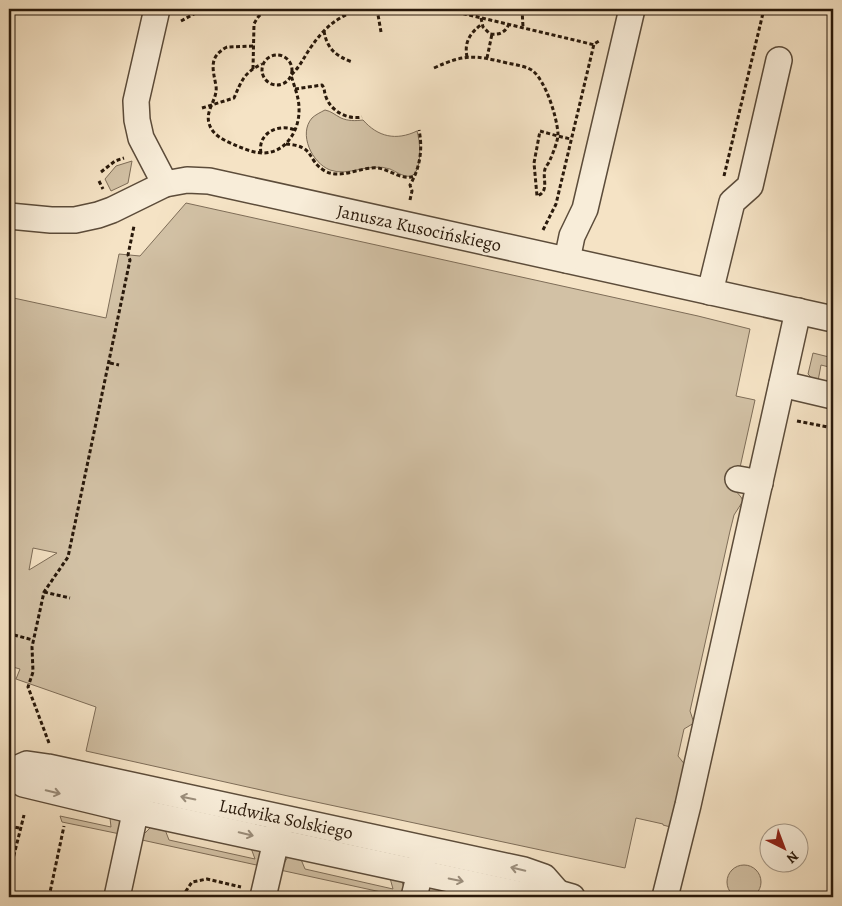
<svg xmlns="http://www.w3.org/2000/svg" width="842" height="906" font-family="Alegreya,serif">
<rect width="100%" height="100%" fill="#f5e3c5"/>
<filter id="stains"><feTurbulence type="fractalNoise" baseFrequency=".004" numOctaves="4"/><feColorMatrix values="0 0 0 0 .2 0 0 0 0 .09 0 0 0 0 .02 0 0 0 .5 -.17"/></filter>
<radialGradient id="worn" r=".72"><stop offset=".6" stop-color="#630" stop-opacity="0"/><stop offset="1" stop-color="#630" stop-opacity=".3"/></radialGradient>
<g fill="#d2c1a5" stroke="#7e6d58" fill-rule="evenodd">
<path d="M 325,110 C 331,111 335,115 341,118 C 348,121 355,121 363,120 C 378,137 396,141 417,131 C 420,141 422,164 415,173 C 409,181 397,172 390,169 C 370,162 348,177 330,170 C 312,163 298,134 312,118 C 315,115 321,112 325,110 Z"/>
<path d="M 132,161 L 128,183 L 111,191 L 105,179 L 116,166 Z"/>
<path d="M 186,203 L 698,316 L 750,329 L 736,396 L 755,400 L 735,490 L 741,497 L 743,501 L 734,515 L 730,531 L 690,711 L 694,723 L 684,729 L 678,756 L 686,766 L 674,828 L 663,825 L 663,824 L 636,818 L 625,868 L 288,796 L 86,751 L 96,707 L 16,679 L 20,669 L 9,666 L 9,297 L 106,318 L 119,254 L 140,256 ZM 33,548 L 57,553 L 29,570 Z"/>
<path d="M 813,353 L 833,358 L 833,368 L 821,365 L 818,381 L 815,381 L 808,374 Z"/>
<path d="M 60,816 L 111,827 L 110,818 L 118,818 L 120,823 L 120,834 L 62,822 Z"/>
<path d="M 152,826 L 164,827 L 169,840 L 255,859 L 251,848 L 260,850 L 261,866 L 142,840 L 144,834 Z"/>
<path d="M 289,855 L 300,857 L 305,869 L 393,889 L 390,878 L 401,880 L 404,887 L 404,897 L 280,870 Z"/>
<path d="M 775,864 L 799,864 C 792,874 782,874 775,864 Z"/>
<circle cx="744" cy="882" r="17"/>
<path d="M 431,887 L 438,889 L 442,897 L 423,897 L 428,889 Z"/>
</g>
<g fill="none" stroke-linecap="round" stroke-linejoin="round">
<defs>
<g id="minor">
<path d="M 157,9 L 136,101 L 137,120 L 141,138 L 165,184"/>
<path d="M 9,216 L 51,220 L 75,220 L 98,215 L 112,210 L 165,184 L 187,180 L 209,181 L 833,319"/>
<path d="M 567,260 L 572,236 L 585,209 L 632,9"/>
<path d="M 710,292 L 732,202 L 750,186 L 779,60"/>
<path d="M 782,384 L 833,396"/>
<path d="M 738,479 L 760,483"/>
<path d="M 9,772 L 27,764 L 48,767 L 524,870 L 544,877 L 558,893"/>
<path d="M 9,773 L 23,784 L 135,811 L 533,897 L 558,893 L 572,897"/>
<path d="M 117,897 L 139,795"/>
<path d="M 263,897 L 280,824"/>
<path d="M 414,897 L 424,856"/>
<path d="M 665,897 L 688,805 L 798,311"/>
</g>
</defs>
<use href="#minor" stroke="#5c4c3a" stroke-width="28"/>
<g stroke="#29190b" stroke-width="3" stroke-dasharray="4 2.5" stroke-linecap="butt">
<path d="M 377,9 L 381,32"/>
<path d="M 444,9 L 595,45"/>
<path d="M 522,9 L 523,27"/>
<path d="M 481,18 L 483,27 L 490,34 C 499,35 505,33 509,24"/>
<path d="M 181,21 L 203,9"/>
<path d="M 324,31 C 327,49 336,56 352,62"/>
<path d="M 253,46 L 227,47 C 208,57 213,69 216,86 C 218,99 205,110 209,123 C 212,136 226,141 237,146 C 245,149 254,153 263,153 C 286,153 300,130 299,108 C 299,97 294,86 291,75 C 300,67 304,57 311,47 C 325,27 336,18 359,9"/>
<circle cx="277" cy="70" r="15"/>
<path d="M 467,57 C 464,42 470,33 482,24"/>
<path d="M 487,58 L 492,34"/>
<path d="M 434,68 C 464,54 475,55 507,63 C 516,65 526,66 533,71 C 546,82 557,117 558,134 C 558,141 553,153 550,160 C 549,163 546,166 545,169 C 542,179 550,191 537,196 L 534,163 L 540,131 C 550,134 561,137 571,139"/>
<path d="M 253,69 L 254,24 C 258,16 262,11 271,10 L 351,11"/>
<path d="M 295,89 L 322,85 C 325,89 324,92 326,97 C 331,111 347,120 362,117"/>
<path d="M 202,108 L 234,98 C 241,82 244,72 262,64"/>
<path d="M 286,144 C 316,146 306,160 325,171 C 341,180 362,166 378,168 C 391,170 402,181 415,176"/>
<path d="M 261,153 C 257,133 279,123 295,130"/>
<path d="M 101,172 L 115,161 L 124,158"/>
<path d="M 724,176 L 764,9"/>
<path d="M 99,181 L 103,189"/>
<path d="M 410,200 L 412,191 L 410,185 C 420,168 423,149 419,130"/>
<path d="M 543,230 L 556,204 L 594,44 L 599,41"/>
<path d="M 110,363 L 119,365"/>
<path d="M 797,421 L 833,428"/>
<path d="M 44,592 L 70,598"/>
<path d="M 14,635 L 33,640"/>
<path d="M 49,743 L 28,687 L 33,672 L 32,647 L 44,592 L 68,557 L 130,260 L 128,255 L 134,226"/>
<path d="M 9,826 L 19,828"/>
<path d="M 9,875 L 24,815"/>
<path d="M 49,897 L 64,826"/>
<path d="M 182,897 L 192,882 L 207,879 L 241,887"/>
</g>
<use href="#minor" stroke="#f8edd9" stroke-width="25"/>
</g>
<defs><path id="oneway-shaft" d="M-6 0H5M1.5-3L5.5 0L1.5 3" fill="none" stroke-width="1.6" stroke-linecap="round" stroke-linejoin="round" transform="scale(1.25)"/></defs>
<g stroke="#9b8e7c">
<use href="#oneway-shaft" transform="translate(53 792) rotate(13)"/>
<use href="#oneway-shaft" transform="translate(188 798) rotate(-168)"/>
<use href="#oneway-shaft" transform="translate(246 834) rotate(13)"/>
<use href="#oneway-shaft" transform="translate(518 869) rotate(-167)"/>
<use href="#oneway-shaft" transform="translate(456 880) rotate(12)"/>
</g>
<g text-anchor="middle" stroke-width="5" stroke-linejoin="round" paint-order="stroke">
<g font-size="18" fill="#29190b" stroke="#f8edd9">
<text transform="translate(419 228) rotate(12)" y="6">Janusza Kusocińskiego</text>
<text transform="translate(286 819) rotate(12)" y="6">Ludwika Solskiego</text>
</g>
</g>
<rect width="842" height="906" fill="none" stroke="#f5e3c5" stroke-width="30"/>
<rect x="10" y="10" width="822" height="886" fill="none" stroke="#29190b" stroke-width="2.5"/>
<rect x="15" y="15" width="812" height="876" fill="none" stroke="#29190b"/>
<g transform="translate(784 848) rotate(138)"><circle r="24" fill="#f8edd9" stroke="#a59887"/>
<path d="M0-4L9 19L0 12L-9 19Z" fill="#8f2418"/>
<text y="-8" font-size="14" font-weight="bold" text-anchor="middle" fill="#29190b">N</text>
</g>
<rect width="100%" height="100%" filter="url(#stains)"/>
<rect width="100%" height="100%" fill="url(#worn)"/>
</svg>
